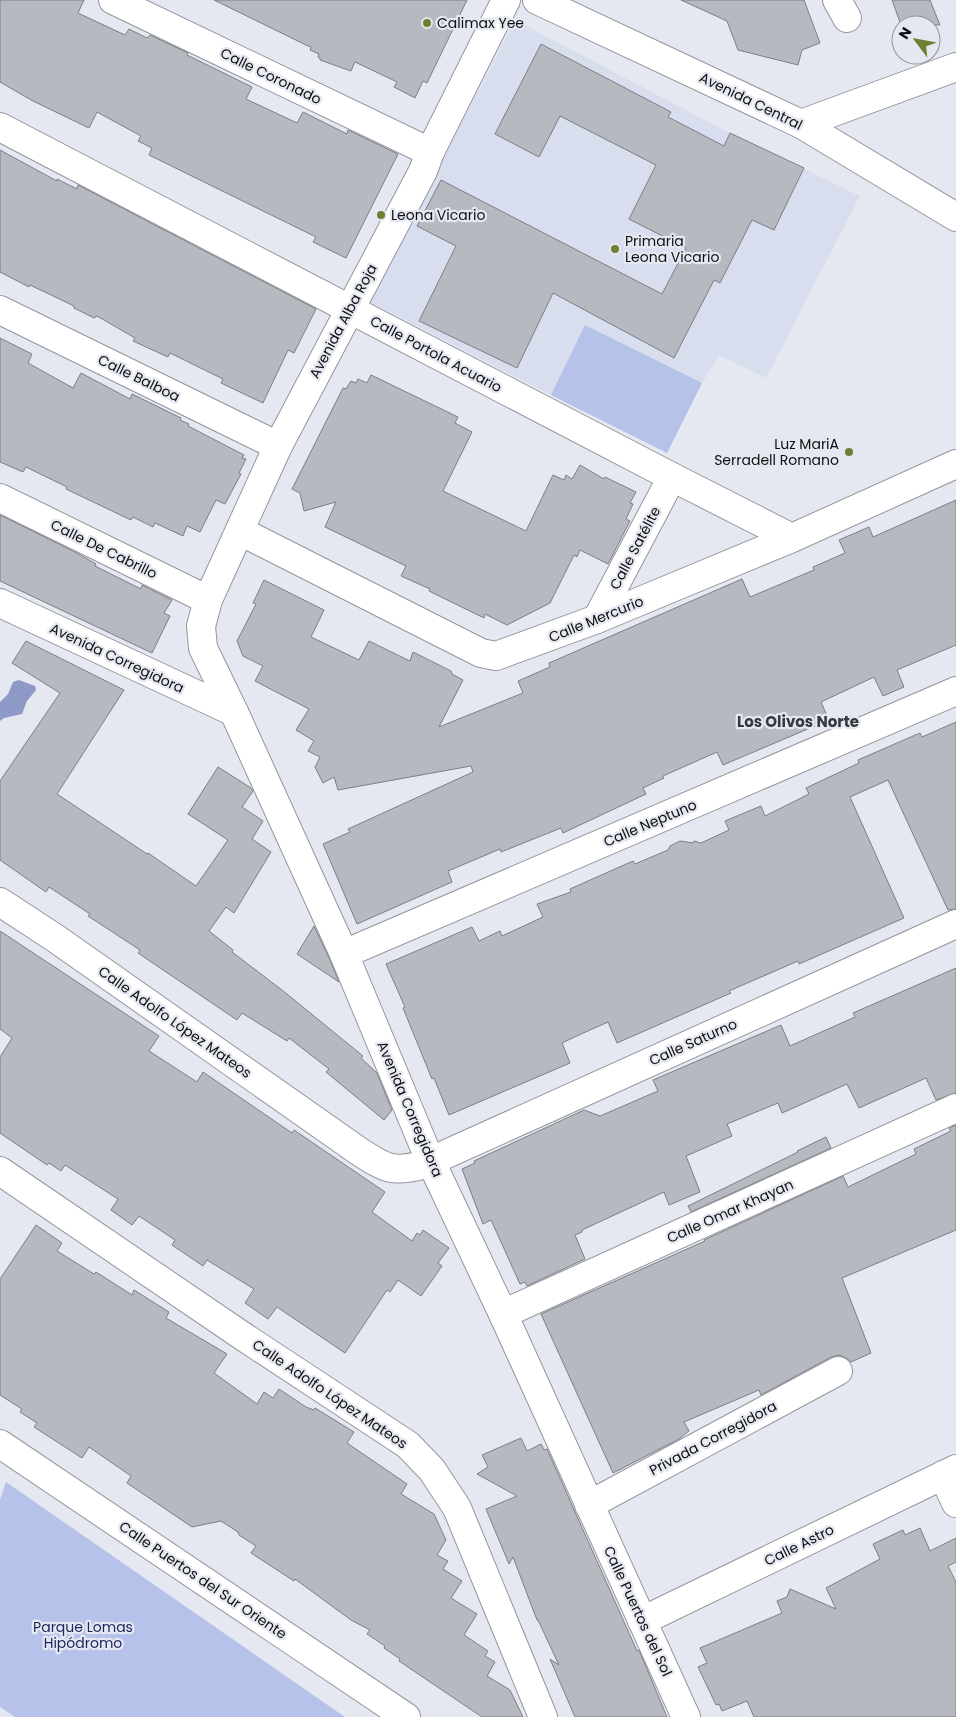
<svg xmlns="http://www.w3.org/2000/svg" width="956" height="1717" font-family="Poppins,sans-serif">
<rect width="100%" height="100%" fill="#e6e8f1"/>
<path fill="#d9deee" d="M 515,20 L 730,133 L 860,196 L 766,378 L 719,355 L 702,383 L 667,453 L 551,395 L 370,302 Z"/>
<g fill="#b7c2ea">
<path d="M 585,325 L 702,383 L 667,453 L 551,395 Z"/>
<path d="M 6,1482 L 345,1717 L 15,1717 L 0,1707 L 0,1500 Z"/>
</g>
<path fill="#8d9ac8" d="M 19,680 L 35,686 L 36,690 L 27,701 L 22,714 L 4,718 L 0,721 L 0,702 L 8,694 L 13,682 Z"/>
<g fill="#b7b9c1" stroke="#7c7e86">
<path d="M 0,0 L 84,0 L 78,13 L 125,35 L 129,29 L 147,38 L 150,35 L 188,53 L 187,55 L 252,87 L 246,99 L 297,123 L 303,112 L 347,134 L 348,130 L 398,154 L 346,258 L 313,242 L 316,237 L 149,155 L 152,148 L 138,141 L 141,136 L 97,112 L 89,128 L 33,101 L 0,82 Z"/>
<path d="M 214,0 L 467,0 L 427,83 L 423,81 L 415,98 L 394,87 L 397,82 L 355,62 L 351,71 L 320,60 L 320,58 L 318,57 L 319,54 L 310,50 L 311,47 L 308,46 Z"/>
<path d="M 681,0 L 804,0 L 820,43 L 802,50 L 798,65 L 738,50 L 727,21 Z"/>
<path d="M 892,0 L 930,0 L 940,25 L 901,25 Z"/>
<path d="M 541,44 L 671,112 L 668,117 L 724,146 L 730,133 L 804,168 L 774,230 L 752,220 L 720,283 L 714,280 L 674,358 L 553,293 L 517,368 L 419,321 L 456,246 L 417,226 L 441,180 L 662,294 L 686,248 L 629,219 L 656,165 L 560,116 L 539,157 L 495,134 Z"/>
<path d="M 0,150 L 57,181 L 57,179 L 77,189 L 78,185 L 316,309 L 294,353 L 288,350 L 263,403 L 221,383 L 223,379 L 170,353 L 168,357 L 133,341 L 135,338 L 97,316 L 94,318 L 74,308 L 74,306 L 30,285 L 29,287 L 0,272 Z"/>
<path d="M 0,338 L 32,354 L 28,363 L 73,388 L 81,373 L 130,399 L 132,394 L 181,418 L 180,420 L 189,424 L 188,426 L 244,455 L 242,458 L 246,459 L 239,473 L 241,474 L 225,504 L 216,500 L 200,532 L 187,526 L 183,536 L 155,523 L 153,527 L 133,517 L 131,520 L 66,489 L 67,487 L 26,467 L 23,472 L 0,462 Z"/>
<path d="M 371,375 L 458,417 L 455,423 L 472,432 L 443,491 L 526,531 L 553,475 L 564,480 L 566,475 L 572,479 L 580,465 L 604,479 L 605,477 L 636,492 L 630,503 L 633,504 L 626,519 L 630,521 L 608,564 L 580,550 L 577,557 L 574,555 L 550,603 L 507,625 L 485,614 L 484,618 L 429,591 L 430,589 L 401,576 L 406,566 L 325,527 L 336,502 L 304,511 L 300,493 L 292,489 L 343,388 L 346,389 L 351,381 L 356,383 L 358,379 L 367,383 Z"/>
<path d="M 956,500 L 956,645 L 897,670 L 904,687 L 883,696 L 874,677 L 821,702 L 829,720 L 723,765 L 717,752 L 663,776 L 664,778 L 643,788 L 646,794 L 563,833 L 561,828 L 501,852 L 500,849 L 448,871 L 452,882 L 357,924 L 323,844 L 350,832 L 348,829 L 473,772 L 471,766 L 338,790 L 334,777 L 323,783 L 315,767 L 320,757 L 308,751 L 314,741 L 296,730 L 309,709 L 255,681 L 263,666 L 243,656 L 237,641 L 256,604 L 253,603 L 264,580 L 324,610 L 311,637 L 359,660 L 369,641 L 410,661 L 413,652 L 451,671 L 452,674 L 463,680 L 439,727 L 523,693 L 518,681 L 550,667 L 549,663 L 742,579 L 750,597 L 814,570 L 813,567 L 845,553 L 839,540 L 869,527 L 873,537 Z"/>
<path d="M 0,515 L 75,552 L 96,564 L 95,566 L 141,589 L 142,585 L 172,600 L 164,613 L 170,616 L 152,653 L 0,581 Z"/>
<path d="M 26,641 L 124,690 L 57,794 L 147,854 L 148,853 L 196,886 L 228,840 L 188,814 L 218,767 L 251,788 L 253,791 L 242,807 L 263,821 L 252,839 L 271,852 L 234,913 L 226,907 L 209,931 L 233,950 L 232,952 L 282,990 L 363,1056 L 361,1058 L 377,1073 L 392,1110 L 384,1120 L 326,1072 L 329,1069 L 289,1038 L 287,1041 L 242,1013 L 237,1020 L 138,953 L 140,950 L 88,916 L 90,914 L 49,887 L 46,892 L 0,860 L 0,781 L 60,693 L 12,663 Z"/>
<path d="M 956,722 L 956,909 L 948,910 L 888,780 L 850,797 L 904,918 L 799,964 L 798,961 L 729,991 L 731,993 L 617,1043 L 608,1022 L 581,1034 L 562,1043 L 570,1063 L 449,1115 L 434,1078 L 432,1079 L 403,1008 L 405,1007 L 386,964 L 472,927 L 479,941 L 500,931 L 502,936 L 543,917 L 537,904 L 571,892 L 570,889 L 633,861 L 635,864 L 668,850 L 670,846 L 680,841 L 693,843 L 694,841 L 701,843 L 729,830 L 725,821 L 761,806 L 765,816 L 809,794 L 806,788 L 859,763 L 858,760 L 920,733 L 922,737 Z"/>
<path d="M 314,926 L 330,960 L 339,982 L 297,954 Z"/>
<path d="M 0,931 L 159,1036 L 149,1051 L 197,1082 L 203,1072 L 292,1133 L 294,1130 L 385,1192 L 372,1212 L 412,1241 L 417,1233 L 420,1235 L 423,1230 L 449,1248 L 438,1263 L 442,1266 L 421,1296 L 398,1280 L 390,1292 L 387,1290 L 345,1353 L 277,1307 L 268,1319 L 245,1303 L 254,1289 L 207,1260 L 203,1266 L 172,1245 L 175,1240 L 139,1216 L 132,1225 L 111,1210 L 118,1199 L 65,1165 L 61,1171 L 49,1163 L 47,1165 L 0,1133 L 0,1057 L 12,1038 L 0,1029 Z"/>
<path d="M 956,968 L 956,1093 L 936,1100 L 926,1078 L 859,1108 L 847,1084 L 782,1113 L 778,1103 L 727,1124 L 732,1136 L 686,1156 L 700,1192 L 669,1205 L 664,1192 L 582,1230 L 582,1232 L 575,1235 L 585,1259 L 527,1286 L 525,1282 L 520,1284 L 491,1220 L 483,1224 L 462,1169 L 475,1163 L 474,1161 L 584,1110 L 600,1116 L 658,1091 L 653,1080 L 781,1025 L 790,1046 L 855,1017 L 853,1013 Z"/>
<path d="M 956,1125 L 956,1230 L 842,1278 L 871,1353 L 851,1362 L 846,1358 L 839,1355 L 831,1357 L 761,1395 L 759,1390 L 684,1422 L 689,1431 L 679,1439 L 613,1473 L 541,1314 L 705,1241 L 704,1240 L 843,1176 L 848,1187 L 916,1154 L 914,1149 L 951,1131 L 949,1128 Z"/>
<path d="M 826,1137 L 831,1148 L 691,1212 L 688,1206 L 798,1152 L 797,1151 Z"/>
<path d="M 36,1225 L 62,1243 L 57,1251 L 94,1274 L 96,1272 L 132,1295 L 134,1290 L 169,1312 L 166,1318 L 227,1354 L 214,1373 L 257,1404 L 264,1392 L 273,1398 L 279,1389 L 306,1407 L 314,1410 L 315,1408 L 354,1432 L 347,1443 L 407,1484 L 401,1494 L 434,1514 L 446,1540 L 437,1555 L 448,1561 L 443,1569 L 462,1581 L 451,1598 L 477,1614 L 464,1635 L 488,1651 L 485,1656 L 495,1662 L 487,1676 L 510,1690 L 523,1717 L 482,1717 L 399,1661 L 400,1659 L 384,1648 L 385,1646 L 367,1634 L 370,1630 L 351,1620 L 295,1579 L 294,1581 L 251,1553 L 256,1546 L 239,1535 L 238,1532 L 221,1521 L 192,1527 L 127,1483 L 131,1476 L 89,1447 L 82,1458 L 34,1427 L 37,1423 L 20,1412 L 22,1409 L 0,1395 L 0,1279 Z"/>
<path d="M 521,1438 L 527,1451 L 541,1444 L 544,1450 L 547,1449 L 637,1651 L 639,1650 L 667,1717 L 575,1717 L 550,1659 L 559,1665 L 538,1620 L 537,1620 L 513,1557 L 509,1564 L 486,1509 L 517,1496 L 477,1474 L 488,1467 L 482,1455 Z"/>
<path d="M 920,1528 L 930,1551 L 956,1538 L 956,1562 L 948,1566 L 956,1582 L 956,1717 L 754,1717 L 747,1701 L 722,1711 L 719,1704 L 716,1705 L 698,1667 L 707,1663 L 700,1648 L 782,1613 L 777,1601 L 787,1597 L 790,1589 L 836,1609 L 826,1588 L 880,1559 L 873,1544 L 903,1530 L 905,1535 Z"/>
</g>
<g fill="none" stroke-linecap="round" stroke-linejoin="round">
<defs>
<g id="minor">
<path d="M 537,0 L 801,124 L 956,217"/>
<path d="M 837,0 L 847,18"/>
<path d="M 801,124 L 956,67"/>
<path d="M 0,127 L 672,477 L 792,538"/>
<path d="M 430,152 L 423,171 L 278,446 L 208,600 L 201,626 L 203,648 L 234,712 L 344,954 L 426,1151 L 503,1314 L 686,1717"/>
<path d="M 0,310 L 278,446"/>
<path d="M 0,498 L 208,600"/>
<path d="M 240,531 L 481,653 L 496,656 L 597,619 L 792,538 L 956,464"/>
<path d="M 0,603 L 234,712"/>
<path d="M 597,619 L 672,477"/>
<path d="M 0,902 L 55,938 L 360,1152 C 385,1168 392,1173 422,1165 L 956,924"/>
<path d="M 344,954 L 956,691"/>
<path d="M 0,1171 L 244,1337 L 408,1445 L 432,1470 L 457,1508 L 543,1717"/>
<path d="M 503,1314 L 956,1108"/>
<path d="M 0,1444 L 406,1717"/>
<path d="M 943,1475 L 956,1503"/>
<path d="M 589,1505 L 838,1371"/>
<path d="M 642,1621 L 956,1469"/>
</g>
<path id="major" d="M 113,0 L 430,152 L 506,0"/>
</defs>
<use href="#minor" stroke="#93969e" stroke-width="30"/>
<use href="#major" stroke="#93969e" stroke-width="30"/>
<use href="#minor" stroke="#fff" stroke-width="28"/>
<use href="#major" stroke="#fff" stroke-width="28"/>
</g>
<g fill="#6b8032" stroke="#e6e8f1" stroke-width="2">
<circle cx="427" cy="23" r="5"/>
<circle cx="381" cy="215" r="5"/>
<circle cx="615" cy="249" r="5"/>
<circle cx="849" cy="452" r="5"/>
</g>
<g text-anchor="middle" stroke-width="4.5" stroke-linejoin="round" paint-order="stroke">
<g font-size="14" fill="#0e0f11" stroke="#e6e8f1" text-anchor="start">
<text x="437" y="28">Calimax Yee</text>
<text x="391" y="220">Leona Vicario</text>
<text x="625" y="246">Primaria<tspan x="625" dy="16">Leona Vicario</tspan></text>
<text x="839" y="449" text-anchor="end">Luz MariA<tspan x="839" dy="16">Serradell Romano</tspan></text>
</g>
<g font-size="14" fill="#0e0f11" stroke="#e6e8f1">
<text transform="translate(271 76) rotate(26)" y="5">Calle Coronado</text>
<text transform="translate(751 101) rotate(26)" y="5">Avenida Central</text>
<text transform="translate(343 321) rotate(-62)" y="5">Avenida Alba Roja</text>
<text transform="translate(436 354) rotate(28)" y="5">Calle Portola Acuario</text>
<text transform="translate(139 378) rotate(26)" y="5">Calle Balboa</text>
<text transform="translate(635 548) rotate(-62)" y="5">Calle Satélite</text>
<text transform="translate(104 549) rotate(26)" y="5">Calle De Cabrillo</text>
<text transform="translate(596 619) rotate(-22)" y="5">Calle Mercurio</text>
<text transform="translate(117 658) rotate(25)" y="5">Avenida Corregidora</text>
<text transform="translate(650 823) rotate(-23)" y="5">Calle Neptuno</text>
<text transform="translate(175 1022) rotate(35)" y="5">Calle Adolfo López Mateos</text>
<text transform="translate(693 1042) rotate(-24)" y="5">Calle Saturno</text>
<text transform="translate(410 1109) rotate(67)" y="5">Avenida Corregidora</text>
<text transform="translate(730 1211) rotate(-24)" y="5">Calle Omar Khayan</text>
<text transform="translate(330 1394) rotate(34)" y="5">Calle Adolfo López Mateos</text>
<text transform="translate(713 1438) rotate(-28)" y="5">Privada Corregidora</text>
<text transform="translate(799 1545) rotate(-26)" y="5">Calle Astro</text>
<text transform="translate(203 1580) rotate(34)" y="5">Calle Puertos del Sur Oriente</text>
<text transform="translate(638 1611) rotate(65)" y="5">Calle Puertos del Sol</text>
</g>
<g font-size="14" fill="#1f2760" stroke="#e6e8f1">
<text x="83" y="1632">Parque Lomas<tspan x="83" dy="16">Hipódromo</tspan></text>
</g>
<g font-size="15" font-weight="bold" fill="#37393f" stroke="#e6e8f1">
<text x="798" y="727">Los Olivos Norte</text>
</g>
</g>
<g transform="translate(916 40) rotate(302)"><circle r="24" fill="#e6e8f1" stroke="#909197"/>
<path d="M0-4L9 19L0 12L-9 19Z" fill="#6b8032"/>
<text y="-8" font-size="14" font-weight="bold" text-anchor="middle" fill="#0e0f11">N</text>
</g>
</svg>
